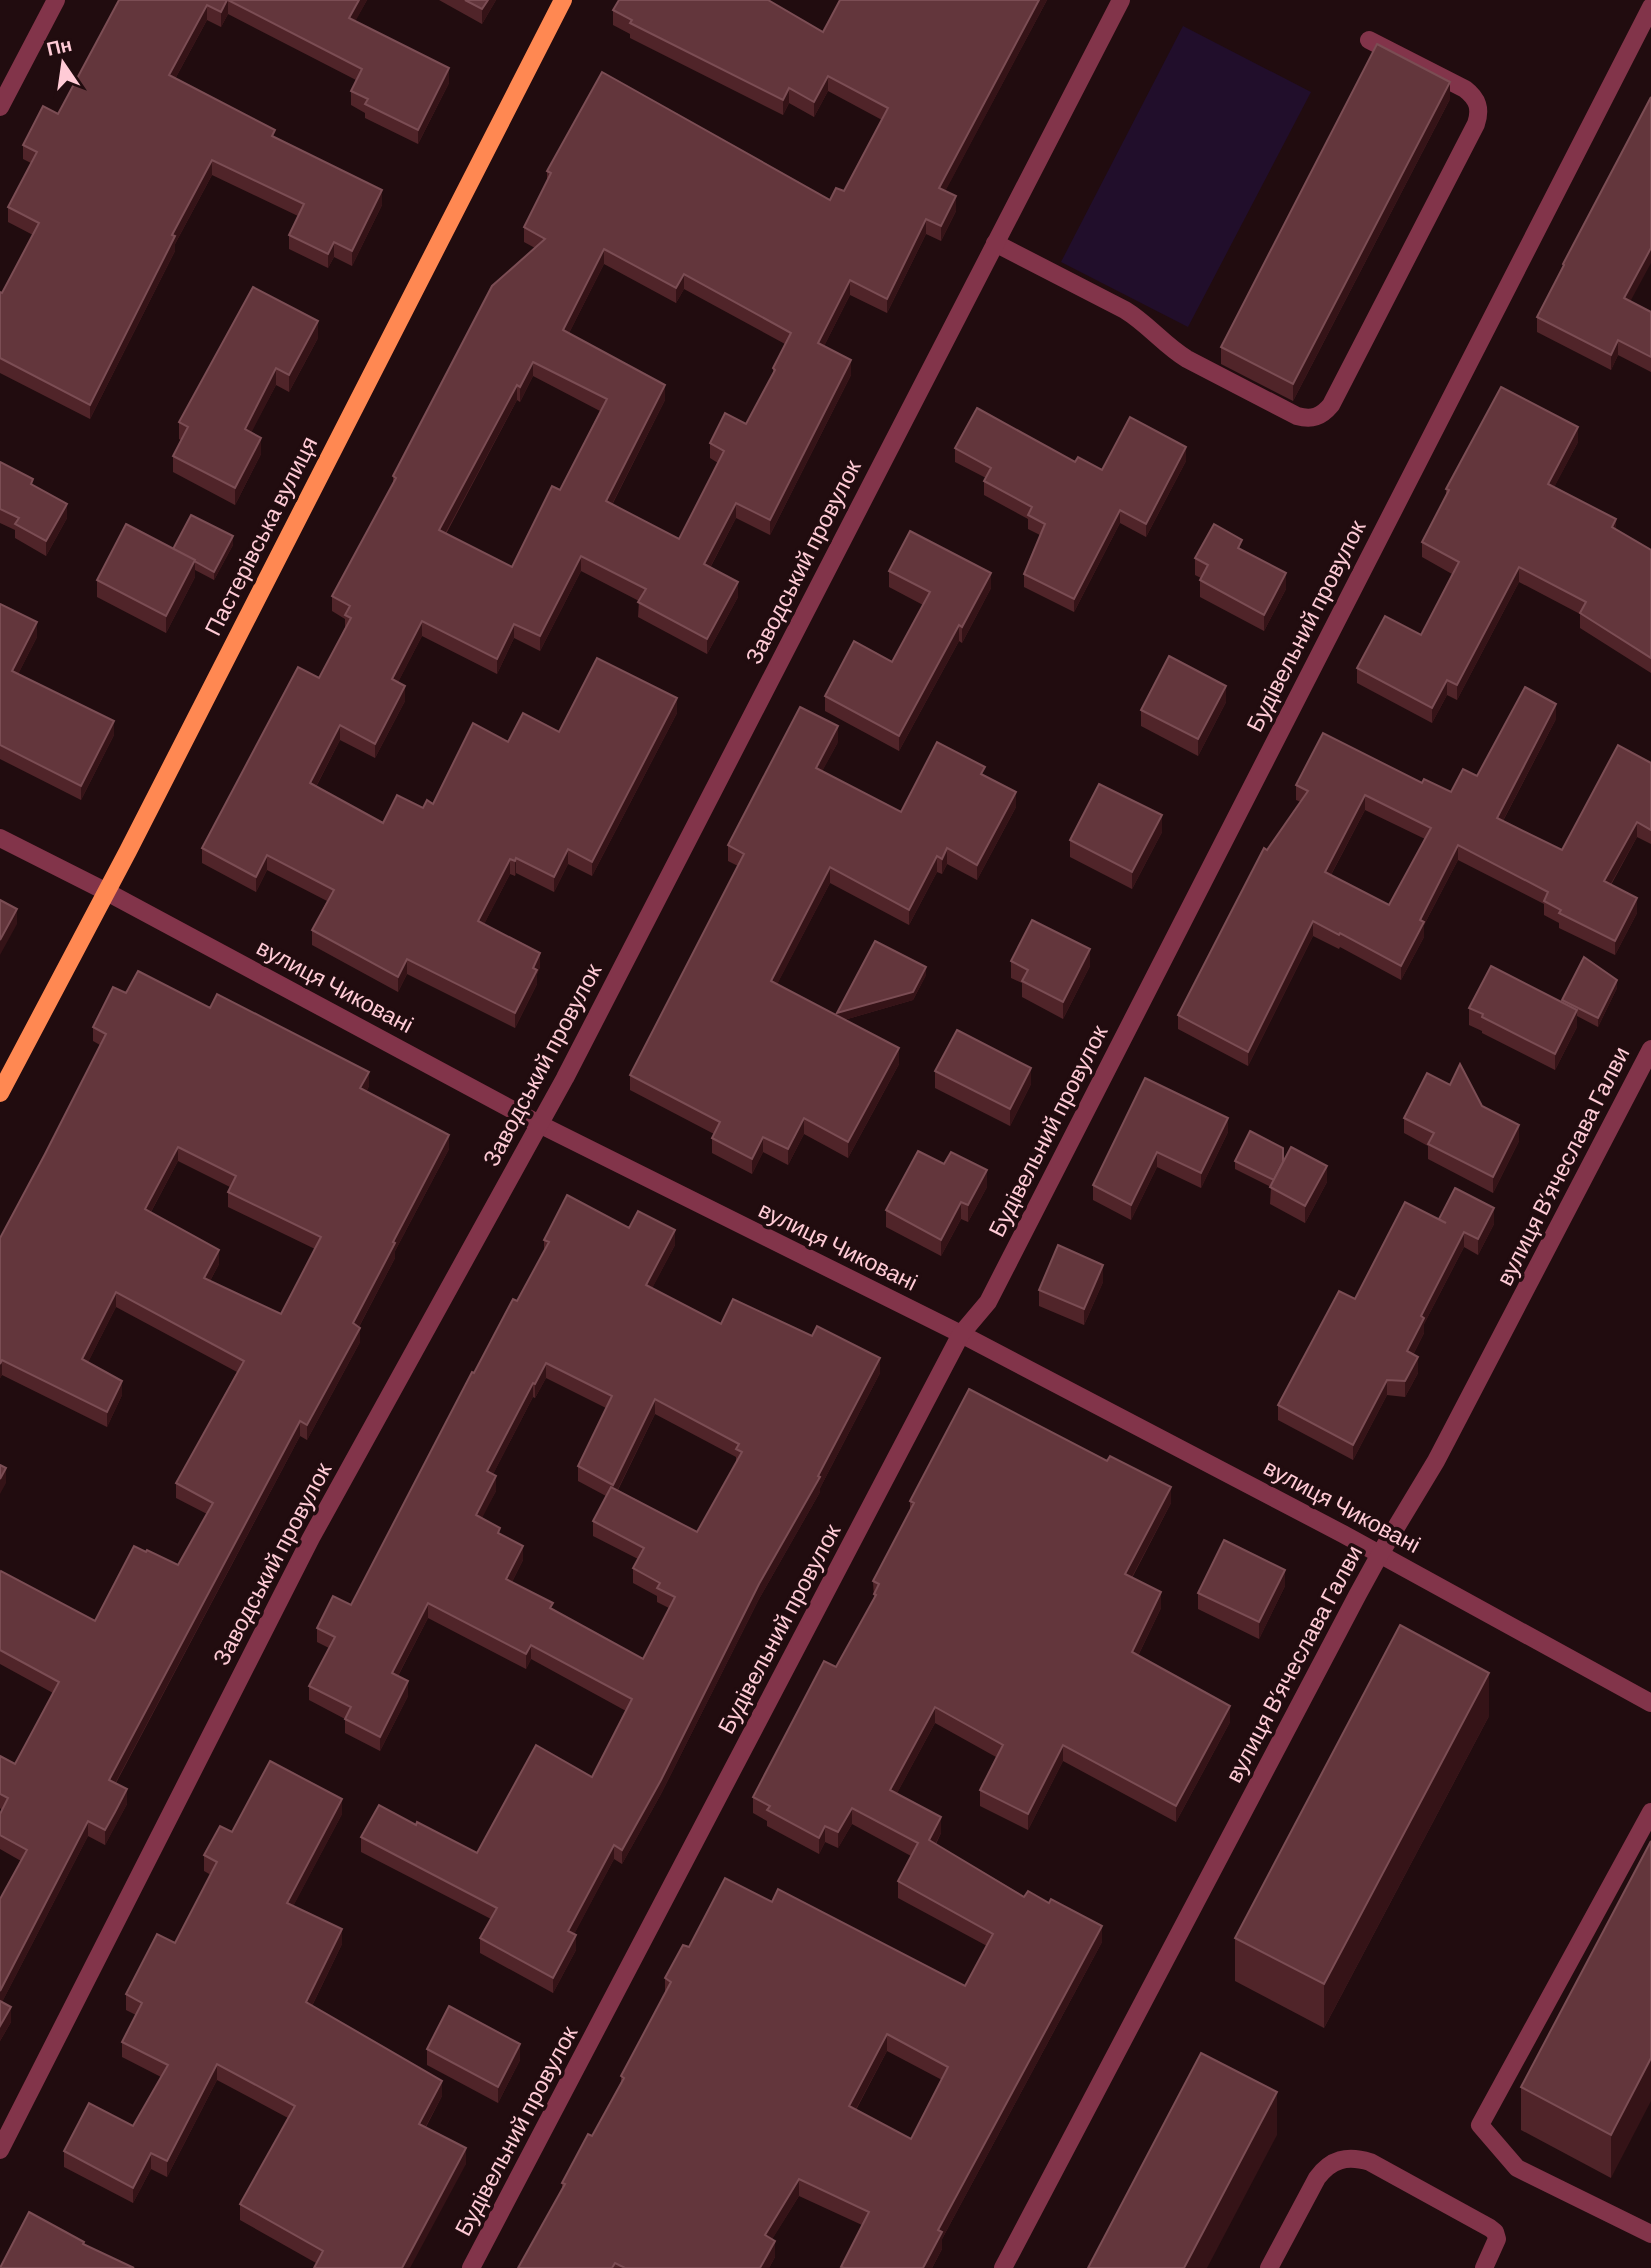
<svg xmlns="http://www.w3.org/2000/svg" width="1651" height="2268" font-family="Barlow,sans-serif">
<rect width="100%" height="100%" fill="#210c0f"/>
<path fill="#210e2b" d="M 1183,26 L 1311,92 L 1188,327 L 1061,262 Z"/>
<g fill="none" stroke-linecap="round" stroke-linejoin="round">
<g stroke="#82344a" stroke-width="18">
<path d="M 0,107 L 56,0"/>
<path d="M 995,243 L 1125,310 C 1148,324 1164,345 1187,359 L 1297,416 C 1312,420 1321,417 1331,405 L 1476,124 C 1481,109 1478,99 1465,89 L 1369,40"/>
<path d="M 0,838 L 107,892 L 539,1124 L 961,1334 L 1343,1534 L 1651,1703"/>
<path d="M 1651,1812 L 1480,2125 L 1517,2168 L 1651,2234"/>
<path d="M 0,2150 L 311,1538 L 565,1078 L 1121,0"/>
<path d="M 471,2268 L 961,1334 L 988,1302 L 1651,7"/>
<path d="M 1003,2268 L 1358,1594 L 1380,1554 L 1436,1461 L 1651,1049"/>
<path d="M 1269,2268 L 1317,2178 C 1331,2159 1347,2155 1370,2162 L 1490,2228 L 1495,2232 L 1497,2239 L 1484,2268"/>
</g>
<path stroke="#ff8852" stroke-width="18" d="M 0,1093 L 128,851 L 563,0"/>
</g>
<g fill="#502429" fill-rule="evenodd">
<path d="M 119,0 L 367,0 L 355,21 L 449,83 L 418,144 L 365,118 L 365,113 L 351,105 L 351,91 L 356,80 L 228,14 L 221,27 L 207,20 L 175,79 L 275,138 L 382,205 L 352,266 L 334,257 L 328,268 L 289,249 L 289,235 L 298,216 L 212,175 L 175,244 L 175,251 L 90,419 L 0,373 L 0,292 L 2,293 L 33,235 L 8,222 L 8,207 L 31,163 L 23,159 L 23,145 L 58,114 Z"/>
<path d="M 439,0 L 496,0 L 482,24 Z"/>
<path d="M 1047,0 L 945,191 L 956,211 L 941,241 L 926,234 L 887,313 L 850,295 L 824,346 L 851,375 L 770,535 L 736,518 L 710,568 L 738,597 L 707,654 L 638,617 L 639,601 L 581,571 L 540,651 L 514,638 L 497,674 L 422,636 L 398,682 L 405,701 L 375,758 L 340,740 L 316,787 L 383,823 L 433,804 L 508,742 L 559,732 L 677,713 L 592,876 L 568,864 L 554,892 L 516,873 L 515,876 L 510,874 L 484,924 L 540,967 L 537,974 L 537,984 L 515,1028 L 407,974 L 398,992 L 312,945 L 312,930 L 327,901 L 267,870 L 256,892 L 202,863 L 202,848 L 319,678 L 345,628 L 345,619 L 332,611 L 332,596 L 393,485 L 393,476 L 535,248 L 524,242 L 524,227 L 547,181 L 547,171 L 830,200 L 844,191 L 882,120 L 828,91 L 814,117 L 789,103 L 783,115 L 630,38 L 630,34 L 613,25 L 613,10 L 823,32 ZM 604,264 L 676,303 L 684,289 L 785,344 L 773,368 L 773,375 L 746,424 L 710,443 L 710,458 L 718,463 L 679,539 L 612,505 L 665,400 L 569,333 ZM 533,376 L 600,411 L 560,490 L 512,567 L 446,534 L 517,400 L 520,402 Z"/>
<path d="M 1450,99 L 1293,401 L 1221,364 L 1221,347 Z"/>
<path d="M 1563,264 L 1651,312 L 1651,372 L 1618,355 L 1611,370 L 1537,332 L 1537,317 L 1563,268 Z"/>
<path d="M 318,338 L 289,392 L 276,385 L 251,432 L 261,454 L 235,505 L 173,472 L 173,456 L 181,440 L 179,439 L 179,422 Z"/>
<path d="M 1578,442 L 1554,487 L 1616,530 L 1651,550 L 1651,673 L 1580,628 L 1580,614 L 1519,582 L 1457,700 L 1447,695 L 1432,723 L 1357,683 L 1357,668 L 1421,635 L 1452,574 L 1422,557 L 1422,542 L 1446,495 L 1446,489 Z"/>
<path d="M 955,448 L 1075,462 L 1102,470 L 1186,461 L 1146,537 L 1120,523 L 1074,612 L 1024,587 L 1024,574 L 1040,535 L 1028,529 L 1028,519 L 984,495 L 984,481 L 986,478 L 955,462 Z"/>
<path d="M 0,462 L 33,486 L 67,518 L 46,556 L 15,538 L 15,530 L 0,523 Z"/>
<path d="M 233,545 L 214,580 L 195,570 L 195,577 L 166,633 L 97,597 L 97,580 L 173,549 Z"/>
<path d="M 1242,550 L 1286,589 L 1264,631 L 1200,597 L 1200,580 L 1201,578 L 1195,575 L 1195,558 Z"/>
<path d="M 889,571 L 991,588 L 962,643 L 959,641 L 899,751 L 825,711 L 825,696 L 892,662 L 923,605 L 889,587 Z"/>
<path d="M 0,604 L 37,637 L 18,674 L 114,735 L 81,800 L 0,759 Z"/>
<path d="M 1226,702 L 1198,756 L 1141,726 L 1141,710 Z"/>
<path d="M 1556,719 L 1503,821 L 1562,850 L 1651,763 L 1651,844 L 1637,837 L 1611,885 L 1637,913 L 1615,955 L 1559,928 L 1559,923 L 1544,915 L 1544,904 L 1458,860 L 1424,925 L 1424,937 L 1401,980 L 1340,947 L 1339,949 L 1313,936 L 1248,1066 L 1178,1029 L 1178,1015 L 1267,850 L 1301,802 L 1296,800 L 1296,785 L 1422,783 L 1451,792 L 1477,776 ZM 1365,810 L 1425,839 L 1389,905 L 1331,875 Z"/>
<path d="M 838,742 L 822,771 L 901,812 L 985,775 L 1016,807 L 977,880 L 947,864 L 942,874 L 937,872 L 909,925 L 830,883 L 777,984 L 837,1016 L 926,975 L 913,1000 L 844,1020 L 899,1064 L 848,1158 L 804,1134 L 788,1165 L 763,1152 L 752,1174 L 712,1153 L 712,1138 L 714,1134 L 630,1090 L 630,1075 L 738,866 L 728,861 L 728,845 Z"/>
<path d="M 1162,832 L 1132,889 L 1070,857 L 1070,840 Z"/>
<path d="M 1011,961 L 1090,966 L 1063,1019 L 1022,997 L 1022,983 L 1011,978 Z"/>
<path d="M 1617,988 L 1598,1027 L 1577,1016 L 1577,1027 L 1555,1070 L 1482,1033 L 1482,1031 L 1469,1025 L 1469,1008 L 1562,1002 L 1562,1000 Z"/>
<path d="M 126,993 L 210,1008 L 369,1086 L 366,1092 L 449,1149 L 395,1251 L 395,1258 L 359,1327 L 360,1342 L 307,1440 L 300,1436 L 116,1783 L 127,1804 L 115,1826 L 105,1845 L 88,1836 L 2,2002 L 11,2022 L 0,2041 L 0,1899 L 21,1861 L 0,1849 L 0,1814 L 2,1810 L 0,1808 L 0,1756 L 15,1764 L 53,1693 L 0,1664 L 0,1573 L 95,1621 L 146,1552 L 178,1565 L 207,1514 L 176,1498 L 176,1483 L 237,1372 L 116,1307 L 88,1362 L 122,1395 L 107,1427 L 2,1375 L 0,1378 L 0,1238 L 45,1154 L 100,1045 L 93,1041 L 93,1027 ZM 178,1161 L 230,1187 L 228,1192 L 228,1207 L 315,1249 L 281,1314 L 210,1281 L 219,1264 L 151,1212 Z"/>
<path d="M 935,1071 L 1031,1084 L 1010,1126 L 935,1088 Z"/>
<path d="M 1145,1078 L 1228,1132 L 1201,1188 L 1157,1167 L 1131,1220 L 1093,1200 L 1093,1185 Z"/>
<path d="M 1404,1118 L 1519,1141 L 1493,1193 L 1428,1159 L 1428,1146 L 1404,1133 Z"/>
<path d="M 1235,1161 L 1283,1163 L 1327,1182 L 1305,1223 L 1270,1204 L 1271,1187 L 1235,1169 Z"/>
<path d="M 987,1187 L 968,1222 L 961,1219 L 941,1256 L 886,1227 L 886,1210 Z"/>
<path d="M 1439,1220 L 1494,1224 L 1478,1255 L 1464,1247 L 1424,1324 L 1424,1333 L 1413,1355 L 1418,1373 L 1405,1397 L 1387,1395 L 1353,1460 L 1278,1420 L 1278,1405 L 1355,1299 Z"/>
<path d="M 629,1228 L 675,1245 L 652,1288 L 721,1324 L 880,1373 L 820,1488 L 820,1492 L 759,1599 L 661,1794 L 622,1864 L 614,1859 L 574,1934 L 576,1950 L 553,1993 L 480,1953 L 480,1938 L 491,1919 L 361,1852 L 361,1837 L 416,1825 L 477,1853 L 592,1777 L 626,1711 L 531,1659 L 526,1669 L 428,1618 L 398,1676 L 408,1696 L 380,1751 L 345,1733 L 345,1719 L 309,1700 L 309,1686 L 329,1648 L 317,1642 L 317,1628 L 351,1605 L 474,1373 L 517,1301 L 544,1251 L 544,1240 ZM 546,1378 L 606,1408 L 578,1466 L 578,1481 L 606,1496 L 593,1521 L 593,1536 L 638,1559 L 633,1568 L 633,1583 L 657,1596 L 657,1602 L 669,1608 L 643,1659 L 553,1609 L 512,1582 L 523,1560 L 500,1534 L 481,1518 L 496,1491 L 493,1474 L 533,1397 L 535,1398 ZM 655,1414 L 736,1457 L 736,1463 L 697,1532 L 618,1490 Z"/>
<path d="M 1103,1282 L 1084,1325 L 1039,1306 L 1039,1290 Z"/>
<path d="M 910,1501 L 1171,1503 L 1132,1578 L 1161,1608 L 1138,1656 L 1230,1722 L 1176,1822 L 1063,1761 L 1028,1830 L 980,1806 L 980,1790 L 996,1757 L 935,1723 L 897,1793 L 941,1833 L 936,1844 L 1102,1942 L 942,2239 L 942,2249 L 932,2268 L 841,2268 L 862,2225 L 799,2196 L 772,2239 L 775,2257 L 769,2268 L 518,2268 L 562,2190 L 562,2183 L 592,2136 L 621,2082 L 621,2076 L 665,1994 L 665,1978 L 689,1947 L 772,1902 L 965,1986 L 987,1946 L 898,1898 L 898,1881 L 911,1856 L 852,1824 L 838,1848 L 825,1842 L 819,1854 L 767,1826 L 767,1821 L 753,1813 L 753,1797 L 836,1667 L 874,1598 L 873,1581 L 910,1511 ZM 887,2051 L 942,2080 L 911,2139 L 856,2110 Z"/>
<path d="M 1285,1586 L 1259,1639 L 1198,1609 L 1198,1593 Z"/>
<path d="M 1489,1716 L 1324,2028 L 1235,1981 L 1235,1938 Z"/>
<path d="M 342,1814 L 293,1906 L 342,1944 L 312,2006 L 442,2096 L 426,2127 L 466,2164 L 316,2263 L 240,2220 L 240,2204 L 288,2118 L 217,2080 L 167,2177 L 151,2169 L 133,2203 L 64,2167 L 64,2151 L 133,2126 L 161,2077 L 122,2057 L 122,2042 L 136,2015 L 126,2010 L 126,1994 L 175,1943 L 211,1875 L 204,1871 L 204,1855 L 232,1832 Z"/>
<path d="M 1651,1841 L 1611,2178 L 1521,2130 L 1521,2087 Z"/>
<path d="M 427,2049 L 520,2060 L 498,2103 L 427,2065 Z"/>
</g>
<g fill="#351317">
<path d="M 228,0 L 228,14 L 221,27 L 221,12 Z"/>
<path d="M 359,0 L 367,0 L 349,33 L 349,18 Z"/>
<path d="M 488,0 L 496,0 L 482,24 L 482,9 Z"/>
<path d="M 1039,0 L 1047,0 L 939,203 L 939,188 Z"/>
<path d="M 207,5 L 207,20 L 169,90 L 169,75 Z"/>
<path d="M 449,68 L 449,83 L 418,144 L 418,130 Z"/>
<path d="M 828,76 L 828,91 L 814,117 L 814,102 Z"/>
<path d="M 1450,82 L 1450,99 L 1293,401 L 1293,384 Z"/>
<path d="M 789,88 L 789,103 L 783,115 L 783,100 Z"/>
<path d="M 212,160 L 212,175 L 175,244 L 175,251 L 90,419 L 90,405 L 172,235 Z"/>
<path d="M 382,190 L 382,205 L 352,266 L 352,251 Z"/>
<path d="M 956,196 L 956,211 L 941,241 L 941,226 Z"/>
<path d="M 926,219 L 926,234 L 887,313 L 887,299 Z"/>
<path d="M 334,242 L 334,257 L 328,268 L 328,254 Z"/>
<path d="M 1651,248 L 1651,263 L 1624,313 L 1624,298 Z"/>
<path d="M 604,249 L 604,264 L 563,345 L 563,330 Z"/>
<path d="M 684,274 L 684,289 L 676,303 L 676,288 Z"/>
<path d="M 850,280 L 850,295 L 818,358 L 818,343 Z"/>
<path d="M 318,321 L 318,338 L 289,392 L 289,375 Z"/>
<path d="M 1618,340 L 1618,355 L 1611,370 L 1611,355 Z"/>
<path d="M 851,360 L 851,375 L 770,535 L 770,520 Z"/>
<path d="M 533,362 L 533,376 L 520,402 L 520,387 Z"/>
<path d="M 276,368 L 276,385 L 245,445 L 245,429 Z"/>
<path d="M 517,385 L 517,400 L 439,545 L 439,530 Z"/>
<path d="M 665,385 L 665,400 L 606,516 L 606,501 Z"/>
<path d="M 1578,427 L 1578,442 L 1548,499 L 1548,484 Z"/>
<path d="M 261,438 L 261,454 L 235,505 L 235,488 Z"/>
<path d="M 1186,447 L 1186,461 L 1146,537 L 1146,524 Z"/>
<path d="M 736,503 L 736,518 L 704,579 L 704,564 Z"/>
<path d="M 67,504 L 67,518 L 46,556 L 46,541 Z"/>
<path d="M 1120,510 L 1120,523 L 1074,612 L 1074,599 Z"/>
<path d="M 1616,519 L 1616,534 L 1612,527 Z"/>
<path d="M 233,536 L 233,545 L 214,580 L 214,572 Z"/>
<path d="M 581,556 L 581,571 L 540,651 L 540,636 Z"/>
<path d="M 195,560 L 195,577 L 166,633 L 166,616 Z"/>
<path d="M 1519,567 L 1519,582 L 1457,700 L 1457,685 Z"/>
<path d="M 991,573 L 991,588 L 962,643 L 962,627 Z"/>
<path d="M 1286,573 L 1286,589 L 1264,631 L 1264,615 Z"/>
<path d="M 738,582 L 738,597 L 707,654 L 707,639 Z"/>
<path d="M 422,621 L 422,636 L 392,694 L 392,679 Z"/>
<path d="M 37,622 L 37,637 L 12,686 L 12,671 Z"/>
<path d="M 514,624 L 514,638 L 497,674 L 497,659 Z"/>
<path d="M 959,625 L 959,641 L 899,751 L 899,736 Z"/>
<path d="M 1447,680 L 1447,695 L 1432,723 L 1432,708 Z"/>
<path d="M 405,686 L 405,701 L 375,758 L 375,744 Z"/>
<path d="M 1226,686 L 1226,702 L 1198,756 L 1198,739 Z"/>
<path d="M 677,698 L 677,713 L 592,876 L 592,862 Z"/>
<path d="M 1556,704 L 1556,719 L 1497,832 L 1497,818 Z"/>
<path d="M 114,721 L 114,735 L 81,800 L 81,786 Z"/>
<path d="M 340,725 L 340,740 L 310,798 L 310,783 Z"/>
<path d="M 838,726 L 838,742 L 816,783 L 816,768 Z"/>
<path d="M 1016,792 L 1016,807 L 977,880 L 977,865 Z"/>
<path d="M 1365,795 L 1365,810 L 1325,886 L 1325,872 Z"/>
<path d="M 1162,815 L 1162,832 L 1132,889 L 1132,872 Z"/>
<path d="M 1637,822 L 1637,837 L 1604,896 L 1604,881 Z"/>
<path d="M 1458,845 L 1458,860 L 1424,925 L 1424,937 L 1401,980 L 1401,966 L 1420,920 Z"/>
<path d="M 947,848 L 947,864 L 942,874 L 942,859 Z"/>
<path d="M 568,849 L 568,864 L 554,892 L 554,877 Z"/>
<path d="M 267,855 L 267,870 L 256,892 L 256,877 Z"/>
<path d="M 937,856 L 937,872 L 909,925 L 909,910 Z"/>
<path d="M 516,858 L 516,873 L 515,876 L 515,861 Z"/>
<path d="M 510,859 L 510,874 L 478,936 L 478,921 Z"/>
<path d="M 830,867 L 830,883 L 771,996 L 771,981 Z"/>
<path d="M 1637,898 L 1637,913 L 1615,955 L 1615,941 Z"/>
<path d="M 17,909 L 17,924 L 0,955 L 0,940 Z"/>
<path d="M 1313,921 L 1313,936 L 1248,1066 L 1248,1052 Z"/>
<path d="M 1090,949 L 1090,966 L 1063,1019 L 1063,1002 Z"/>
<path d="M 540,953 L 540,967 L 537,974 L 537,984 L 515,1028 L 515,1013 L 533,968 Z"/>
<path d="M 407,959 L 407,974 L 398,992 L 398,977 Z"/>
<path d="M 926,967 L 926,975 L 913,1000 L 837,1022 L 837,1013 Z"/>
<path d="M 1617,980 L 1617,988 L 1598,1027 L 1598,1018 Z"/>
<path d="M 1577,1010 L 1577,1027 L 1555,1070 L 1555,1054 Z"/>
<path d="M 899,1048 L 899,1064 L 848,1158 L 848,1142 Z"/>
<path d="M 1031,1068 L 1031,1084 L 1010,1126 L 1010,1109 Z"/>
<path d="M 369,1072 L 369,1086 L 360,1103 L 360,1088 Z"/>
<path d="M 804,1118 L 804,1134 L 788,1165 L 788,1149 Z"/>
<path d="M 1228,1118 L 1228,1132 L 1201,1188 L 1201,1173 Z"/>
<path d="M 1519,1125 L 1519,1141 L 1493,1193 L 1493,1177 Z"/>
<path d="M 449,1135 L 449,1149 L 395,1251 L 395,1258 L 353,1338 L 353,1323 L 393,1242 Z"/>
<path d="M 763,1137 L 763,1152 L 752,1174 L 752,1159 Z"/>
<path d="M 178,1147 L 178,1161 L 145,1223 L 145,1209 Z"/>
<path d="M 1157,1152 L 1157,1167 L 1131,1220 L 1131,1205 Z"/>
<path d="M 1327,1166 L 1327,1182 L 1305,1223 L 1305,1206 Z"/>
<path d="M 987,1170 L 987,1187 L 968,1222 L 968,1205 Z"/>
<path d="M 961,1202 L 961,1219 L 941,1256 L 941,1240 Z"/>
<path d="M 1494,1208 L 1494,1224 L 1478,1255 L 1478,1239 Z"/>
<path d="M 675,1230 L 675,1245 L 646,1300 L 646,1285 Z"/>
<path d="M 1464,1232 L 1464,1247 L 1424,1324 L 1424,1333 L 1407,1367 L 1407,1351 L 1421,1316 Z"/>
<path d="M 219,1250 L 219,1264 L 204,1292 L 204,1278 Z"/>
<path d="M 1103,1265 L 1103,1282 L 1084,1325 L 1084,1309 Z"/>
<path d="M 116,1292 L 116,1307 L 82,1374 L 82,1359 Z"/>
<path d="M 360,1328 L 360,1342 L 307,1440 L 307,1425 Z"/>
<path d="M 1418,1357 L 1418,1373 L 1405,1397 L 1405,1381 Z"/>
<path d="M 880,1358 L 880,1373 L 820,1488 L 820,1492 L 759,1599 L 661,1794 L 622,1864 L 622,1850 L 759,1584 L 818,1476 Z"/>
<path d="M 2,1360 L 2,1375 L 0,1378 L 0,1364 Z"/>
<path d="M 546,1363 L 546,1378 L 535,1398 L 535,1384 Z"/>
<path d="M 1387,1380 L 1387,1395 L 1353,1460 L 1353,1445 Z"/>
<path d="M 122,1381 L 122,1395 L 107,1427 L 107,1412 Z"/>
<path d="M 533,1383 L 533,1397 L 487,1486 L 487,1471 Z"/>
<path d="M 655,1399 L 655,1414 L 613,1499 L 613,1485 Z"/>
<path d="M 300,1421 L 300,1436 L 109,1795 L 109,1780 Z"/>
<path d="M 6,1468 L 6,1483 L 0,1494 L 0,1479 Z"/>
<path d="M 496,1476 L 496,1491 L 476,1530 L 476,1515 Z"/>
<path d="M 1171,1487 L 1171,1503 L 1125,1590 L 1125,1574 Z"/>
<path d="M 523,1546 L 523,1560 L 506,1594 L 506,1579 Z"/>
<path d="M 1285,1570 L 1285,1586 L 1259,1639 L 1259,1622 Z"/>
<path d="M 1161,1592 L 1161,1608 L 1132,1668 L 1132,1652 Z"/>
<path d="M 428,1603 L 428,1618 L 392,1687 L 392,1673 Z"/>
<path d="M 531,1645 L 531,1659 L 526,1669 L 526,1654 Z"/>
<path d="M 1489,1673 L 1489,1716 L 1324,2028 L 1324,1984 Z"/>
<path d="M 408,1681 L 408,1696 L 380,1751 L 380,1737 Z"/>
<path d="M 1230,1706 L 1230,1722 L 1176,1822 L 1176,1806 Z"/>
<path d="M 935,1707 L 935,1723 L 890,1806 L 890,1790 Z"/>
<path d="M 1063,1745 L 1063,1761 L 1028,1830 L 1028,1814 Z"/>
<path d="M 127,1789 L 127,1804 L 105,1845 L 105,1830 Z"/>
<path d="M 342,1799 L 342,1814 L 287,1918 L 287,1903 Z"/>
<path d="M 852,1808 L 852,1824 L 838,1848 L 838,1832 Z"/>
<path d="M 941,1817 L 941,1833 L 929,1856 L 929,1840 Z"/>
<path d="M 88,1821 L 88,1836 L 0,2006 L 0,1991 Z"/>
<path d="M 825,1826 L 825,1842 L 819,1854 L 819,1838 Z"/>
<path d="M 614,1845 L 614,1859 L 568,1946 L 568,1931 Z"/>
<path d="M 1102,1926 L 1102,1942 L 942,2239 L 942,2249 L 932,2268 L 923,2268 L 938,2230 Z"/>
<path d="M 342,1929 L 342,1944 L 306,2018 L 306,2002 Z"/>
<path d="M 576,1935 L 576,1950 L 553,1993 L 553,1978 Z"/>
<path d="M 11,2007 L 11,2022 L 0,2041 L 0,2026 Z"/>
<path d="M 887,2034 L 887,2051 L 849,2122 L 849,2106 Z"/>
<path d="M 520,2044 L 520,2060 L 498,2103 L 498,2087 Z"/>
<path d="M 1651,2058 L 1651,2101 L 1611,2178 L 1611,2135 Z"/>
<path d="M 217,2064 L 217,2080 L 167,2177 L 167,2161 Z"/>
<path d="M 442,2081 L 442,2096 L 419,2139 L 419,2124 Z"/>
<path d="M 1277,2092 L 1277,2135 L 1207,2268 L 1184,2268 Z"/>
<path d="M 466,2148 L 466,2164 L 410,2268 L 402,2268 Z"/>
<path d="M 151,2153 L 151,2169 L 133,2203 L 133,2188 Z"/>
<path d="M 799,2179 L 799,2196 L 765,2251 L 765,2235 Z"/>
<path d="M 775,2241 L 775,2257 L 769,2268 L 760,2268 Z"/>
</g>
<g fill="#63363c" stroke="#7b4d54" stroke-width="2" fill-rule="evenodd">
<path d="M 119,0 L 227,0 L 221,12 L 207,5 L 169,75 L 275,130 L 272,136 L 382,190 L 352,251 L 334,242 L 328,254 L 289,235 L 304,204 L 212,160 L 172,235 L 175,236 L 90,405 L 0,358 L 0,292 L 2,293 L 39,223 L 8,207 L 37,152 L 23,145 L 43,106 L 58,114 Z"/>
<path d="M 228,0 L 359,0 L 349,18 L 449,68 L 418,130 L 365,104 L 368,99 L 351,91 L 362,69 Z"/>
<path d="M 465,0 L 488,0 L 482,9 Z"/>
<path d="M 619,0 L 768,0 L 823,32 L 840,0 L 1039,0 L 939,188 L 956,196 L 941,226 L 926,219 L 887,299 L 850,280 L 818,343 L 851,360 L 770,520 L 736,503 L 704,564 L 738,582 L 707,639 L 638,602 L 646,589 L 581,556 L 540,636 L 514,624 L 497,659 L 422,621 L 392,679 L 405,686 L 375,744 L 340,725 L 310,783 L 383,823 L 397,795 L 423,808 L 427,800 L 433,804 L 473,723 L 508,742 L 523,713 L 559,732 L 597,658 L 677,698 L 592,862 L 568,849 L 554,877 L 516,858 L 515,861 L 510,859 L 478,921 L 540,953 L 533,968 L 537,970 L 515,1013 L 407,959 L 398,977 L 312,930 L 334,890 L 267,855 L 256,877 L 202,848 L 298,667 L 319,678 L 351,618 L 345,615 L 350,606 L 332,596 L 396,478 L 393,476 L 492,286 L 545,239 L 524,227 L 551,173 L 547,171 L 602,72 L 830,200 L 836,188 L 844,191 L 888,108 L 828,76 L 814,102 L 789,88 L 783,100 L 630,23 L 632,20 L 613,10 ZM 604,249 L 676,288 L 684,274 L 791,333 L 773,368 L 775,370 L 746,424 L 725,413 L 710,443 L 724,451 L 679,539 L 606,501 L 665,385 L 563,330 ZM 533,362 L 607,399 L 560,490 L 552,486 L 512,567 L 439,530 L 517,385 L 520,387 Z"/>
<path d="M 1377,44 L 1450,82 L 1293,384 L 1221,347 Z"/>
<path d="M 1651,97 L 1651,248 L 1624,298 L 1651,312 L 1651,357 L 1618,340 L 1611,355 L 1537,317 L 1564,265 L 1563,264 Z"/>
<path d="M 253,287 L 318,321 L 289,375 L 276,368 L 245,429 L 261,438 L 235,488 L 173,456 L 188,427 L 179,422 Z"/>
<path d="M 1501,387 L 1578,427 L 1548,484 L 1616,519 L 1612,527 L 1651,550 L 1651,658 L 1580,613 L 1586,602 L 1519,567 L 1457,685 L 1447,680 L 1432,708 L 1357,668 L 1385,616 L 1421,635 L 1459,562 L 1422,542 L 1449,490 L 1446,489 Z"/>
<path d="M 977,408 L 1075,462 L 1078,457 L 1102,470 L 1130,417 L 1186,447 L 1146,524 L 1120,510 L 1074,599 L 1024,574 L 1045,524 L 1028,515 L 1032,507 L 984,481 L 991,468 L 955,448 Z"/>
<path d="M 0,462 L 33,479 L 31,484 L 67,504 L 46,541 L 15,524 L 19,518 L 0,509 Z"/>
<path d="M 191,515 L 233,536 L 214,572 L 173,549 Z"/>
<path d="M 126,524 L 195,560 L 166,616 L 97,580 Z"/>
<path d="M 1214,524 L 1242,540 L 1238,548 L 1286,573 L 1264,615 L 1200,580 L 1208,565 L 1195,558 Z"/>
<path d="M 910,531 L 991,573 L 962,627 L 959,625 L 899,736 L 825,696 L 854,641 L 892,662 L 930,592 L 889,571 Z"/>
<path d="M 0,604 L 37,622 L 12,671 L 114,721 L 81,786 L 0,745 Z"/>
<path d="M 1169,656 L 1226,686 L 1198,739 L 1141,710 Z"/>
<path d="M 1525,687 L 1556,704 L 1497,818 L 1562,850 L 1618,745 L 1651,763 L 1651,830 L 1637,822 L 1604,881 L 1637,898 L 1615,941 L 1559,913 L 1561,910 L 1544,901 L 1548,892 L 1458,845 L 1420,920 L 1424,922 L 1401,966 L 1340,933 L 1339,935 L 1313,921 L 1248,1052 L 1178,1015 L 1264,848 L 1267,850 L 1308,791 L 1296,785 L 1323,733 L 1422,783 L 1424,779 L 1451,792 L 1463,769 L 1477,776 ZM 1365,795 L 1431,828 L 1389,905 L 1325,872 Z"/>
<path d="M 800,707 L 838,726 L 816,768 L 901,812 L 937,742 L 985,767 L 981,774 L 1016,792 L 977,865 L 947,848 L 942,859 L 937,856 L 909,910 L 830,867 L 771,981 L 899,1048 L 848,1142 L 804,1118 L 788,1149 L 763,1137 L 752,1159 L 712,1138 L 720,1122 L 630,1075 L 744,854 L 728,845 Z"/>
<path d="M 1099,784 L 1162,815 L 1132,872 L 1070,840 Z"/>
<path d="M 0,900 L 17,909 L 0,940 Z"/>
<path d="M 1032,920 L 1090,949 L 1063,1002 L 1022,981 L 1028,970 L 1011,961 Z"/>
<path d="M 875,941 L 926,967 L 913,992 L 837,1013 Z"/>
<path d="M 1584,957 L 1617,980 L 1598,1018 L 1562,1000 Z"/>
<path d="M 1491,966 L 1577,1010 L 1555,1054 L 1482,1017 L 1483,1014 L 1469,1008 Z"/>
<path d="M 138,971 L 210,1008 L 217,994 L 369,1072 L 360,1088 L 449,1135 L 393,1242 L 395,1243 L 353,1323 L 360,1328 L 307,1425 L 300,1421 L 109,1780 L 127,1789 L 115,1812 L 105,1830 L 88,1821 L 0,1991 L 0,1899 L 27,1850 L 0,1835 L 0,1814 L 8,1798 L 0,1794 L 0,1756 L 15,1764 L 59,1682 L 0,1650 L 0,1573 L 1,1571 L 95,1621 L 134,1546 L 146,1552 L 147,1550 L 178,1565 L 213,1503 L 176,1483 L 244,1361 L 116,1292 L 82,1359 L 122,1381 L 107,1412 L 2,1360 L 0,1364 L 0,1238 L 45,1154 L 106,1034 L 93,1027 L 113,987 L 126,993 ZM 178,1147 L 236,1176 L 228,1192 L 321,1237 L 281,1314 L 204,1278 L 219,1250 L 145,1209 Z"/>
<path d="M 957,1030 L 1031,1068 L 1010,1109 L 935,1071 Z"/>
<path d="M 1460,1064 L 1482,1106 L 1519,1125 L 1493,1177 L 1428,1144 L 1434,1133 L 1404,1118 L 1427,1073 L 1450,1085 Z"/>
<path d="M 1145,1078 L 1228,1118 L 1201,1173 L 1157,1152 L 1131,1205 L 1093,1185 Z"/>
<path d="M 1250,1131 L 1283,1148 L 1283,1162 L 1274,1180 L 1235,1161 Z"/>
<path d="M 1291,1147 L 1327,1166 L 1305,1206 L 1270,1187 Z"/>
<path d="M 918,1151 L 944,1164 L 951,1152 L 987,1170 L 968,1205 L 961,1202 L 941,1240 L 886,1210 Z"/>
<path d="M 1455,1188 L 1494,1208 L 1478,1239 L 1464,1232 L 1421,1316 L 1424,1318 L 1407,1351 L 1418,1357 L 1405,1381 L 1387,1380 L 1353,1445 L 1278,1405 L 1339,1291 L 1355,1299 L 1405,1202 L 1446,1223 L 1439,1219 Z"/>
<path d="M 567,1195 L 629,1228 L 638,1211 L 675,1230 L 646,1285 L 721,1324 L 733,1299 L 812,1336 L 817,1326 L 880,1358 L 818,1476 L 820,1477 L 759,1584 L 661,1780 L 622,1850 L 614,1845 L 568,1931 L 576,1935 L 553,1978 L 480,1938 L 497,1908 L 361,1837 L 379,1805 L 416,1825 L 417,1822 L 477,1853 L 536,1745 L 592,1777 L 632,1699 L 531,1645 L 526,1654 L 428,1603 L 392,1673 L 408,1681 L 380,1737 L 345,1719 L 351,1707 L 309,1686 L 335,1637 L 317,1628 L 333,1596 L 351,1605 L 472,1372 L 474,1373 L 513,1299 L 517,1301 L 549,1242 L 544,1240 ZM 546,1363 L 612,1396 L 578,1466 L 613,1485 L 655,1399 L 739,1444 L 736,1449 L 742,1452 L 697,1532 L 611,1487 L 593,1521 L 644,1548 L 633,1568 L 660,1583 L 657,1588 L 675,1597 L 643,1659 L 550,1608 L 553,1603 L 506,1579 L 523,1546 L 498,1533 L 500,1528 L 476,1515 L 496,1476 L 487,1471 L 533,1383 L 535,1384 Z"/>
<path d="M 1058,1245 L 1103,1265 L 1084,1309 L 1039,1290 Z"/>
<path d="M 969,1389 L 1107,1461 L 1110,1456 L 1171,1487 L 1125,1574 L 1161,1592 L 1132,1652 L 1230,1706 L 1176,1806 L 1063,1745 L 1028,1814 L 980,1790 L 1003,1745 L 935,1707 L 890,1790 L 941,1817 L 929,1840 L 1024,1897 L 1028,1891 L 1049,1903 L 1051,1899 L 1102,1926 L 938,2230 L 942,2232 L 923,2268 L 844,2268 L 841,2267 L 869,2212 L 799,2179 L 765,2235 L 775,2241 L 760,2268 L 625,2268 L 615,2263 L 612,2268 L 518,2268 L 565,2184 L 562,2183 L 588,2134 L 592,2136 L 624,2078 L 621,2076 L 671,1982 L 665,1978 L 683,1945 L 689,1947 L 725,1878 L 772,1902 L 778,1889 L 965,1986 L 993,1934 L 898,1881 L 918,1843 L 852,1808 L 838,1832 L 825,1826 L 819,1838 L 767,1810 L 770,1806 L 753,1797 L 824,1661 L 836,1667 L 876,1595 L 874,1594 L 879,1584 L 873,1581 L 914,1503 L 910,1501 ZM 887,2034 L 948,2067 L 911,2139 L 849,2106 Z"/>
<path d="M 0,1465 L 6,1468 L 0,1479 Z"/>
<path d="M 1224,1540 L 1285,1570 L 1259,1622 L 1198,1593 Z"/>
<path d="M 1400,1625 L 1489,1673 L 1324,1984 L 1235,1938 Z"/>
<path d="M 270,1761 L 342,1799 L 287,1903 L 342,1929 L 306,2002 L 442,2081 L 419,2124 L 466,2148 L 402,2268 L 314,2268 L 323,2251 L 240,2204 L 295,2106 L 217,2064 L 167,2161 L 151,2153 L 133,2188 L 64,2151 L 89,2103 L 133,2126 L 168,2065 L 122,2042 L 142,2003 L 126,1994 L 157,1934 L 175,1943 L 217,1862 L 204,1855 L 220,1826 L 232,1832 Z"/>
<path d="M 1651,1841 L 1651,2058 L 1611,2135 L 1521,2087 Z"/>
<path d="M 0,2001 L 11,2007 L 0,2026 Z"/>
<path d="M 449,2006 L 520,2044 L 498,2087 L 427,2049 Z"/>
<path d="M 1201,2053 L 1277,2092 L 1184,2268 L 1088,2268 Z"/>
<path d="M 29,2212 L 84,2242 L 83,2244 L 134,2268 L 0,2268 Z"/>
</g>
<g text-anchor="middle" stroke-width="7" stroke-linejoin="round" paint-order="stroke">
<g font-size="23" fill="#ffcbd6" stroke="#210c0f">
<text transform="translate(261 536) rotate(-63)" y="8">Пастерівська вулиця</text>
<text transform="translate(803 562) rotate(-63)" y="8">Заводський провулок</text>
<text transform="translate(1306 626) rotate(-63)" y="8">Будівельний провулок</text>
<text transform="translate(335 986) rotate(28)" y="8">вулиця Чиковані</text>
<text transform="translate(542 1065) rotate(-62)" y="8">Заводський провулок</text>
<text transform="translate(1048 1131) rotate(-63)" y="8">Будівельний провулок</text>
<text transform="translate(1563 1166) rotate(-63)" y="8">вулиця Вʼячеслава Галви</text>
<text transform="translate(838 1246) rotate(26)" y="8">вулиця Чиковані</text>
<text transform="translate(1342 1506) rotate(28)" y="8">вулиця Чиковані</text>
<text transform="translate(272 1564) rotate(-62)" y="8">Заводський провулок</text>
<text transform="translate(779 1629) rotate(-62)" y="8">Будівельний провулок</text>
<text transform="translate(1294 1664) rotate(-62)" y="8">вулиця Вʼячеслава Галви</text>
<text transform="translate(516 2131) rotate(-62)" y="8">Будівельний провулок</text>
</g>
</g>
<g transform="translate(63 63) rotate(347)" stroke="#210c0f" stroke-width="5" paint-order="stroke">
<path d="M0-5L12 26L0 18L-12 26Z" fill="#ffcbd6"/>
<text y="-10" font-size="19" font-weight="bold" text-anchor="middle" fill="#ffcbd6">Пн</text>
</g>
</svg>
